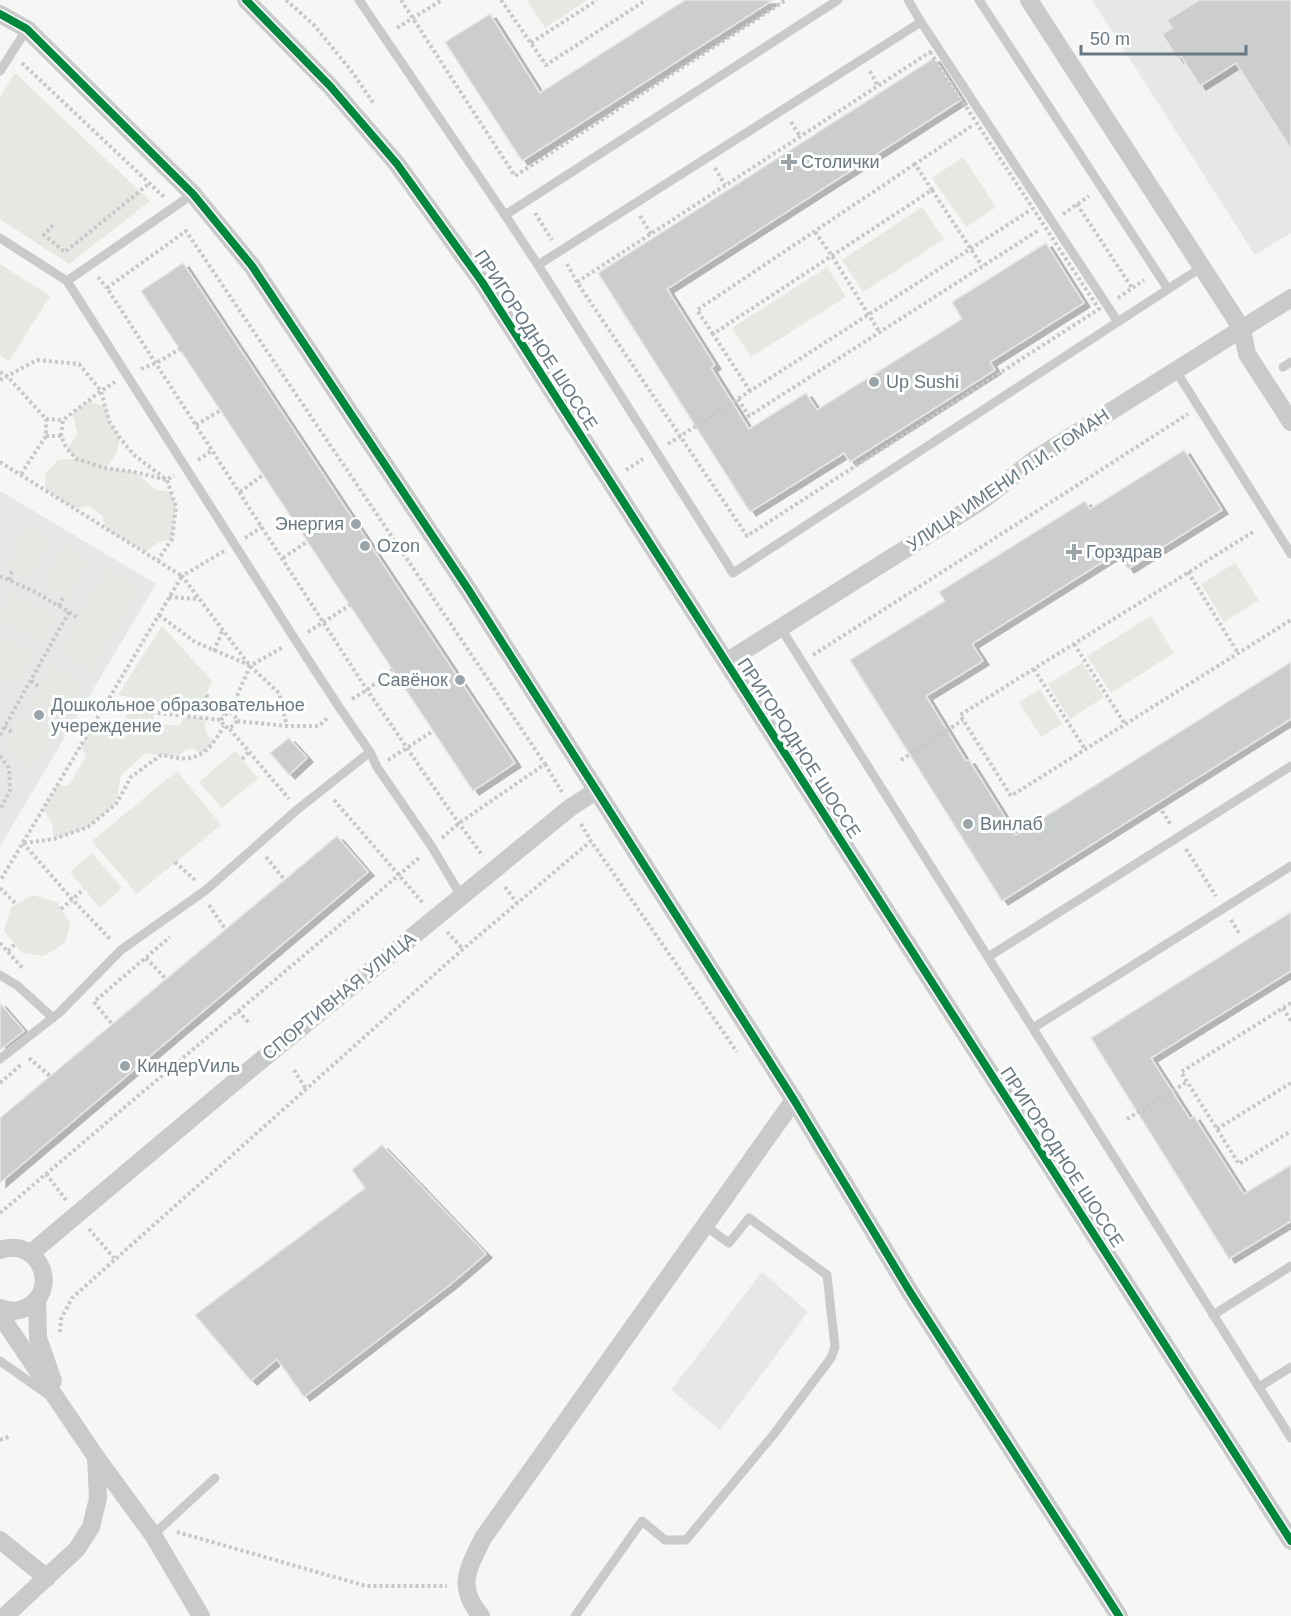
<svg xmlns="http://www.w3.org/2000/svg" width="1291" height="1616" font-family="Helvetica,sans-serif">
<defs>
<filter id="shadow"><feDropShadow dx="6" dy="4" stdDeviation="0" flood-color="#0004"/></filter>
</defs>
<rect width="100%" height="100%" fill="#f6f6f5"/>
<g fill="#e6e8e8">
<path d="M 1092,0 L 1291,0 L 1291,233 L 1255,255 Z"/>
<path d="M 0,491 L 156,584 L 0,846 Z"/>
<path d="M 762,1272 L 808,1312 L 720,1430 L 671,1390 Z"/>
</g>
<g fill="#e5e8e3">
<path d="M 527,0 L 587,0 L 545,28 Z"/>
<path d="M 15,73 L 150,201 L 69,264 L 0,219 L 0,97 Z"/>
<path d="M 963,157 L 996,207 L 966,227 L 932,178 Z"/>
<path d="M 922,207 L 944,239 L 863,292 L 842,260 Z"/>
<path d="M 0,264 L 50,296 L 9,361 L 0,355 Z"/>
<path d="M 827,267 L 846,297 L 751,357 L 732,328 Z"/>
<path d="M 89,401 L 106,407 L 109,421 L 120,438 L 116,455 L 105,468 L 135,472 L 156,490 L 171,492 L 176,507 L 172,539 L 157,543 L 145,552 L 106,529 L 102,515 L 88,506 L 73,508 L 45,489 L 45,474 L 58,460 L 76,459 L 67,449 L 78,434 L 72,413 Z"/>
<path d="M 24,521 L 52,537 L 32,580 L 6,568 Z"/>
<path d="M 62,543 L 91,561 L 68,601 L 42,585 Z"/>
<path d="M 1235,563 L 1259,600 L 1224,622 L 1201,584 Z"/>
<path d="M 108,567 L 142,587 L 91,672 L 57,653 Z"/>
<path d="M 7,590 L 58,616 L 42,643 L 0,623 L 0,612 Z"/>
<path d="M 1151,616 L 1174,653 L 1111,693 L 1087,656 Z"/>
<path d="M 162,626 L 212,681 L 200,709 L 118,695 Z"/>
<path d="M 0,634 L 37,652 L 17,685 L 0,677 Z"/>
<path d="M 51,663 L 85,682 L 59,726 L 28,703 Z"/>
<path d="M 1082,663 L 1104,697 L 1070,719 L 1048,684 Z"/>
<path d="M 1040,689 L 1062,724 L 1041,737 L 1019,702 Z"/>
<path d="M 130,710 L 151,712 L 156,723 L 179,726 L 185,716 L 205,719 L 206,733 L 214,743 L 200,754 L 193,748 L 185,750 L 177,757 L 146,753 L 121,775 L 116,804 L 88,827 L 54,839 L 52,823 L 43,810 L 57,785 L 68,786 L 86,757 L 81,745 L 95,722 L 106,727 L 123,722 Z"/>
<path d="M 22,714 L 53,734 L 30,774 L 5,746 Z"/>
<path d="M 235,751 L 258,778 L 222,808 L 199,782 Z"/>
<path d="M 177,771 L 221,825 L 137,894 L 92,841 Z"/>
<path d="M 92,853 L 122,888 L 100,908 L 70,872 Z"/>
<path d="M 32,895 L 57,902 L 70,924 L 65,943 L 44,956 L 22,953 L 4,931 L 11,907 Z"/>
</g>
<g fill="#cccece" stroke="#e6e6e5" stroke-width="1.5" filter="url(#shadow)">
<path d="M 685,0 L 773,0 L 522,161 L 445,42 L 490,14 L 540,93 Z"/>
<path d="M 1199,0 L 1291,0 L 1291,149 L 1236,63 L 1200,86 L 1181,56 L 1178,59 L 1162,34 L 1172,28 L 1167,20 Z"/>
<path d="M 934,58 L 961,100 L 667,289 L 715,365 L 711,368 L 749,429 L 806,393 L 817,410 L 962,319 L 952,302 L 1046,243 L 1084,303 L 990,362 L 995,370 L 850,462 L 844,453 L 750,512 L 598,273 Z"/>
<path d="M 183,263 L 515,763 L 473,791 L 141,291 Z"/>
<path d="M 1184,450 L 1222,510 L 1128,569 L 1117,553 L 972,644 L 983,661 L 926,696 L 966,761 L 969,760 L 1016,835 L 1291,662 L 1291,719 L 1002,901 L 850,660 L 945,601 L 939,592 L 1085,501 L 1090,509 Z"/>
<path d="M 289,738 L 307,758 L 289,775 L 270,753 Z"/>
<path d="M 337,836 L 368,872 L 0,1183 L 0,1118 Z"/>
<path d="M 1291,912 L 1291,971 L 1151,1058 L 1190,1119 L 1194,1116 L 1244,1194 L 1291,1165 L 1291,1221 L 1229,1259 L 1091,1038 Z"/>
<path d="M 0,1003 L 24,1031 L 0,1050 Z"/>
<path d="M 382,1145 L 486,1254 L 451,1284 L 304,1397 L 277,1359 L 251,1381 L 195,1315 L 365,1188 L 352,1170 Z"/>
</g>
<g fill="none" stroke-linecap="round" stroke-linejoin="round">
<g stroke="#c6c8c9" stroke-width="4" stroke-dasharray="3 3" stroke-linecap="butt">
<path d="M 286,0 L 314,25 L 353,73 L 374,104"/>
<path d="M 401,0 L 515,176 L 786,0"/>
<path d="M 501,0 L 546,65 L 646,0"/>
<path d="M 397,28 L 442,0"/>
<path d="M 531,43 L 597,0"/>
<path d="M 930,52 L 1099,309 L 747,536 L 577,282 Z"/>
<path d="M 22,63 L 165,198"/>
<path d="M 870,71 L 878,86"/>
<path d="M 791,122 L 800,136"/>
<path d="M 715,168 L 725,185"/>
<path d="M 932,190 L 982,266"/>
<path d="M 1077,204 L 1132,288"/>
<path d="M 535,213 L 552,240"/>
<path d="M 1063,214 L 1089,196"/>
<path d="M 640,216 L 651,234"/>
<path d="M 53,225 L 44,235 L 65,252 L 150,183"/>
<path d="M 815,232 L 832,256 L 880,333"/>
<path d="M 567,264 L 577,282"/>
<path d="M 98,277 L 107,288"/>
<path d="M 1118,298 L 1144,280"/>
<path d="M 713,334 L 697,310 L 915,164"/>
<path d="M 141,369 L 156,363 L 180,349"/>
<path d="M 0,372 L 7,376 L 46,419 L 63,420"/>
<path d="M 0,380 L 37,360 L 79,364 L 101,391 L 109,421 L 120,438 L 134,455 L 167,480 L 176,507 L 172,539 L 158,560"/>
<path d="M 750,391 L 713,334 L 932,190 L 915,164 L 973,125"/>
<path d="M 738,399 L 749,416 L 1039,230"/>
<path d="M 196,425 L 221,410"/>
<path d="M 46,436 L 61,436 L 67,449 L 77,459 L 104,468 L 135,472 L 167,480 L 174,475"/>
<path d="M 61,436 L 63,420 L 101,391 L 115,382"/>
<path d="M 668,444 L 1029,211"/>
<path d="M 198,460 L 213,450"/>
<path d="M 0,462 L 182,576 L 0,881"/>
<path d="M 626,470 L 643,459"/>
<path d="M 21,474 L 46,436 L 46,419"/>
<path d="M 240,492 L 263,475"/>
<path d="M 1253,532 L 960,715 L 1011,796 L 1291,620"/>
<path d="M 245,538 L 262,527"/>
<path d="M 224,551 L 182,576 L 250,666 L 279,693 L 287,726"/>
<path d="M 283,558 L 308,541"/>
<path d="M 1188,572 L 1238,653"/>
<path d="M 0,576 L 35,592 L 69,612 L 0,735"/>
<path d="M 9,580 L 12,571"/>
<path d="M 169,597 L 199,599"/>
<path d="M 59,606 L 63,598"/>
<path d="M 69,612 L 78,618"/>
<path d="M 159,615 L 195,642 L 249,665"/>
<path d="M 308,632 L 350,605"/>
<path d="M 1074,644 L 1125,724"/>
<path d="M 214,651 L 223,629"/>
<path d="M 813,655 L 1188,414"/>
<path d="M 1034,669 L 1085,749"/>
<path d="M 31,681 L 38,686"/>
<path d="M 206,695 L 225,715"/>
<path d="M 352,699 L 367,690 L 392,670"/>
<path d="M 104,707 L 221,720 L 224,726 L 229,728"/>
<path d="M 230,712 L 235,716 L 237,721 L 287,726 L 319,726 L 329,716"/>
<path d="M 221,720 L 225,715 L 230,712 L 250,666 L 283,647"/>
<path d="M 237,721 L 234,725 L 229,728 L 289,799"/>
<path d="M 4,727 L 12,732"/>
<path d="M 0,756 L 9,768 L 10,791 L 0,809"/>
<path d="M 242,759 L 249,752"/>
<path d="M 388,760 L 433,731"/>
<path d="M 901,760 L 963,720"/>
<path d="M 545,764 L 562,792"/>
<path d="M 334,800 L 423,903"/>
<path d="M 1162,811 L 1171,825"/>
<path d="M 581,824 L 591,841"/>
<path d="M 442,838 L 458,824 L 545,764 L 186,231 L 107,288 L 367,690 C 406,745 442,802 483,856"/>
<path d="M 23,843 L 71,898 L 111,940"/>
<path d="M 24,843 L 54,839 L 88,827 L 116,804 L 131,777 L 161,755 C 169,756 181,760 190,758 C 207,755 216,739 224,726"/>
<path d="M 1186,849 L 1216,896"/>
<path d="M 266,857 L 284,879"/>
<path d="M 175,862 L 195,880"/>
<path d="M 505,887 L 517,903"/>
<path d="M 0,888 L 16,904"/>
<path d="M 209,905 L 225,929"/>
<path d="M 61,909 L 84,889"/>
<path d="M 1231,920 L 1239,933"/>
<path d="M 447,932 L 463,949"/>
<path d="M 0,943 L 24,970"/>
<path d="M 8,951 L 15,944"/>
<path d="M 146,958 L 166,979"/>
<path d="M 96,1000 L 170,937"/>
<path d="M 94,1002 L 112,1024"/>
<path d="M 1291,1003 L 1181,1072 L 1239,1164 L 1291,1131"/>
<path d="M 1283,1008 L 1291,1021"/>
<path d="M 238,1011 L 250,1024"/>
<path d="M 29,1058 L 50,1076"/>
<path d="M 294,1070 L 306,1089"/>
<path d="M 0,1083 L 22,1064"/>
<path d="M 1127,1119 L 1187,1082"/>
<path d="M 1217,1129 L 1291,1083"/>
<path d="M 46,1174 L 66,1200"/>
<path d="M 0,1213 L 420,857"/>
<path d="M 89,1229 L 114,1258"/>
<path d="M 60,1332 L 61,1319 L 72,1298 L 463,949 L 591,841 L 737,1052"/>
<path d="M 0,1440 L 11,1436"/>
<path d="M 177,1532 L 366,1586 L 447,1586"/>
</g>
<g stroke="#c9caca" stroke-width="9">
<path d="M 359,0 L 505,215 L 838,0"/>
<path d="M 908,0 L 921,22"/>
<path d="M 979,0 L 1168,289"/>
<path d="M 0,71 L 27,29"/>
<path d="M 505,215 L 538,265"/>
<path d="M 0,238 L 67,281 L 296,641 L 339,707 L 370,752 L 377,767 L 432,847 L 461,896"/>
<path d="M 67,281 L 193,194"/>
<path d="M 1118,322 L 921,22 L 538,265 L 733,573 L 1202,267"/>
<path d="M 1283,367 L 1291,362"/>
<path d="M 1176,371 L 1291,554"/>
<path d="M 780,627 L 1291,1438"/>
<path d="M 988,957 L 1291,766"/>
<path d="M 0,975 L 18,986 L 53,1018"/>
<path d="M 1033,1028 L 1291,866"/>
<path d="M 0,1059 L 59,1013 L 121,950 L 206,890 L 298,809 L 370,752"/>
<path d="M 1213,1315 L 1291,1266"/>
<path d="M 0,1361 L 47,1394"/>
<path d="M 1259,1387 L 1291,1367"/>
<path d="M 153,1535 L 215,1478"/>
<path d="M 575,1616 L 642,1521 L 665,1540 L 686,1540 L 774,1434 L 831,1358 L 835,1347 L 827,1275 L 749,1218 L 729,1243 L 704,1225"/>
</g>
<g stroke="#c9caca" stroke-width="18">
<path d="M 246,0 L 330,86 L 397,164 L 482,282 L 1291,1541"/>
<path d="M 1029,0 L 1242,329 L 1247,354 L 1291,422"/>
<path d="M 0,14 L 27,29 L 193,194 L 252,266 L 468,589 L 794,1100 L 910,1292 L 1119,1616"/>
<path d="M 726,662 L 983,500 L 1035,459 L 1291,298"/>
<path d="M 0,1250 C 41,1236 62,1294 23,1309 C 15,1312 8,1311 0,1308"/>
<path d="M 31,1253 L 231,1085 L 435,918 L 571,807 L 596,791"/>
<path d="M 37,1299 L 38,1338 L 53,1381"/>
<path d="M 0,1315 L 96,1457 L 153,1535 L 201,1616"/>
<path d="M 0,1540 L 47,1578"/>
<path d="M 5,1616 L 77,1549 L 91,1527 L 98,1498 L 96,1457"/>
<path d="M 481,1616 C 456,1587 468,1569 483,1538 L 794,1100"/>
</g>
<defs>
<g id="cycleway">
<path d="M 246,0 L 330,86 L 397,164 L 482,282 L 1291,1541"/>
<path d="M 0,14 L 27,29 L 193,194 L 252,266 L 468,589 L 794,1100 L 910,1292 L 1119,1616"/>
</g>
</defs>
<use href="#cycleway" stroke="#fff" stroke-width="11"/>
<use href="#cycleway" stroke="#00873e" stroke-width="8"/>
</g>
<g fill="#9aa5ab" stroke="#fff" stroke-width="2">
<path d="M786 153h6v6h6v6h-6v6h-6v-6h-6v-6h6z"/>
<circle cx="874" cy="382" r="6"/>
<circle cx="356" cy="524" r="6"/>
<circle cx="365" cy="546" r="6"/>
<path d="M1071 543h6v6h6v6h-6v6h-6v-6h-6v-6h6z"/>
<circle cx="460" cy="680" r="6"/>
<circle cx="39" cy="715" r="6"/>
<circle cx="968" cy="824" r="6"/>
<circle cx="125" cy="1066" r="6"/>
</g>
<g text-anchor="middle" stroke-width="6" stroke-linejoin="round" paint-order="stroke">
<g font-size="18" fill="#687983" stroke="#fff" text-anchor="start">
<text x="801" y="168">Столички</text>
<text x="886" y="388">Up Sushi</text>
<text x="344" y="530" text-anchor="end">Энергия</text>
<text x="377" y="552">Ozon</text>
<text x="1086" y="558">Горздрав</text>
<text x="448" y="686" text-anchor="end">Савёнок</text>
<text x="51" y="711">Дошкольное образовательное<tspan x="51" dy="21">учереждение</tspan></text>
<text x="980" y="830">Винлаб</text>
<text x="137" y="1072">КиндерVиль</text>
</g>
<g font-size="18" fill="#687983" stroke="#fff">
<text transform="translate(536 340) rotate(57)" y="6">ПРИГОРОДНОЕ ШОССЕ</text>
<text transform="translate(1008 480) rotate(-34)" y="6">УЛИЦА ИМЕНИ Л.И. ГОМАН</text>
<text transform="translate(799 748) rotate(57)" y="6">ПРИГОРОДНОЕ ШОССЕ</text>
<text transform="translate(339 996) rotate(-39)" y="6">СПОРТИВНАЯ УЛИЦА</text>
<text transform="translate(1062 1157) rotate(57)" y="6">ПРИГОРОДНОЕ ШОССЕ</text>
</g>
</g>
<path d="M1081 45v9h165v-9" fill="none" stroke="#687983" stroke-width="3"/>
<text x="1090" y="45" font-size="18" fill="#687983" stroke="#ffffff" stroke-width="4.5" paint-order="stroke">50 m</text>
</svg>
